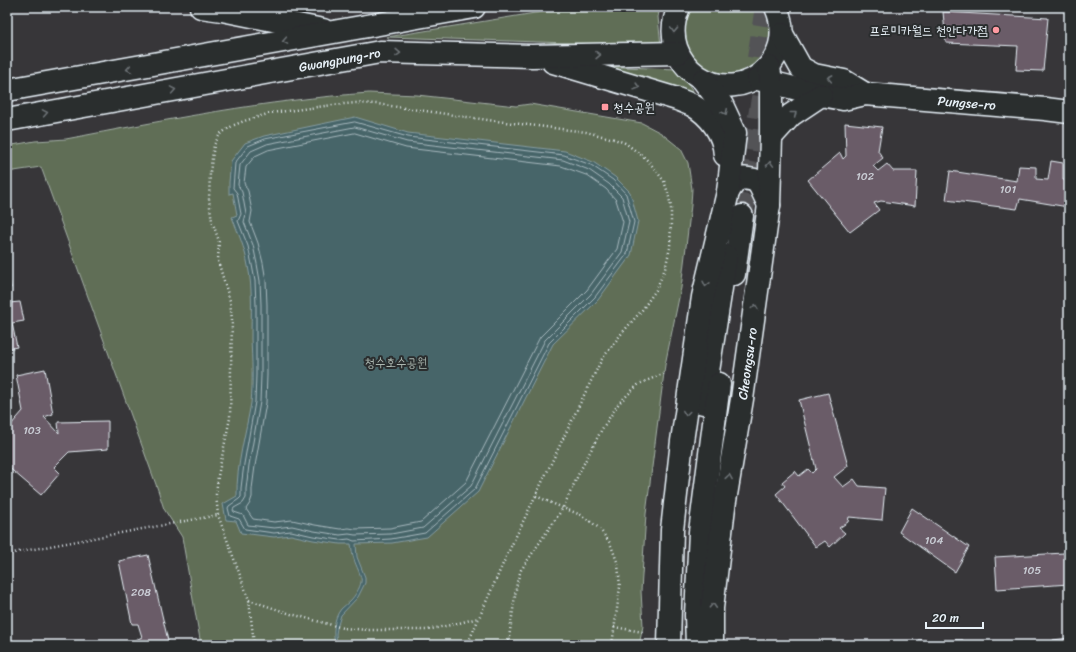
<svg xmlns="http://www.w3.org/2000/svg" width="1076" height="652" font-family="Sriracha,'Poor Story',sans-serif">
<rect width="100%" height="100%" fill="#373639"/>
<filter id="ink" filterUnits="userSpaceOnUse"><feTurbulence type="fractalNoise" baseFrequency=".025" numOctaves="2"/><feDisplacementMap in="SourceGraphic" scale="8" xChannelSelector="R" yChannelSelector="G"/><feConvolveMatrix kernelMatrix="1 2 1 2 8 2 1 2 1" color-interpolation-filters="sRGB"/></filter>
<g filter="url(#ink)">
<g fill="#606e56" stroke="#a4b0a7">
<path d="M 572,7 L 660,7 L 658,17 L 661,46 L 387,37 Z"/>
<path d="M 689,7 L 766,7 L 776,42 L 761,68 L 734,79 L 703,69 L 691,55 L 687,43 L 684,28 Z"/>
<path d="M 593,66 L 677,69 L 699,99 Z"/>
<path d="M 369,93 L 417,95 L 516,106 L 530,104 L 642,123 L 661,133 L 681,149 L 688,163 L 692,189 L 691,205 L 681,288 L 665,365 L 646,514 L 641,591 L 643,626 L 639,645 L 201,645 L 182,537 L 164,509 L 158,490 L 41,167 L 7,172 L 7,146 L 35,141 L 52,140 L 66,139 C 166,120 266,100 369,93 Z"/>
</g>
<path fill="#476569" stroke="#879da2" d="M 355,117 L 408,133 L 565,151 L 593,162 L 615,177 L 630,192 L 638,221 L 631,255 L 598,300 L 553,344 L 478,492 L 427,537 L 392,543 L 356,544 L 357,557 L 365,577 L 365,583 L 358,597 L 341,615 L 337,628 L 336,634 L 337,645 L 335,645 C 333,633 333,619 341,609 C 344,606 347,604 350,601 C 355,596 360,588 361,582 C 363,578 355,564 354,559 C 352,554 352,549 351,544 L 340,544 L 313,540 L 291,535 L 274,537 L 241,533 L 236,521 L 226,520 L 223,504 L 237,496 C 236,466 246,432 251,403 C 253,381 252,360 251,339 C 251,314 253,290 248,266 C 245,248 238,233 232,217 L 237,215 L 233,193 L 229,194 L 229,182 L 231,161 L 245,143 L 264,136 Z"/>
<g fill="none" stroke-linecap="round" stroke-linejoin="round">
<g stroke="#a8b9bf" stroke-width="1">
<path d="M 355,122 L 408,137 L 564,155 L 591,165 L 613,180 L 626,194 L 634,222 L 627,254 L 595,297 L 549,343 L 475,489 L 425,533 L 391,539 L 354,541 L 349,539 L 340,540 L 313,536 L 291,531 L 274,533 L 245,529 L 239,519 L 230,516 L 228,508 L 229,506 L 239,499 L 241,497 L 241,488 L 244,464 L 255,402 L 256,375 L 256,305 L 255,281 L 252,265 L 248,246 L 238,221 L 241,214 L 237,193 L 233,188 L 235,163 L 248,146 L 265,139 Z"/>
<path d="M 355,127 L 407,142 L 563,160 L 589,170 L 609,184 L 622,197 L 629,222 L 622,252 L 591,294 L 545,340 L 471,486 L 423,528 L 391,534 L 355,535 L 349,534 L 340,535 L 314,531 L 292,526 L 274,528 L 248,525 L 243,515 L 234,512 L 233,510 L 234,508 L 243,503 L 246,498 L 246,489 L 249,465 L 260,402 L 261,375 L 261,305 L 260,281 L 257,264 L 253,245 L 244,222 L 246,214 L 242,192 L 238,185 L 240,165 L 251,151 L 267,144 Z"/>
<path d="M 355,133 L 406,148 L 561,166 L 586,175 L 606,189 L 616,200 L 623,222 L 617,249 L 587,290 L 540,337 L 466,482 L 421,522 L 390,528 L 355,529 L 349,528 L 340,529 L 315,525 L 292,520 L 274,522 L 253,519 L 246,509 L 250,503 L 252,497 L 252,489 L 255,466 L 266,403 L 267,375 L 267,305 L 266,281 L 263,263 L 258,243 L 250,222 L 252,211 L 248,191 L 244,183 L 246,167 L 255,156 L 268,150 Z"/>
</g>
</g>
<g fill="#6b5c67" stroke="#e8f1f8">
<path d="M 943,12 L 1048,18 L 1043,71 L 1016,70 L 1018,46 L 946,43 Z"/>
<path d="M 845,123 L 882,127 L 878,151 L 883,158 L 873,166 L 878,171 L 887,164 L 893,171 L 917,171 L 915,206 L 881,201 L 874,203 L 879,210 L 850,232 L 808,180 L 840,153 L 843,159 L 846,156 Z"/>
<path d="M 1051,161 L 1063,163 L 1063,180 L 1069,180 L 1068,207 L 1020,199 L 1017,209 L 946,200 L 950,171 L 1017,181 L 1019,166 L 1036,167 L 1036,179 L 1048,180 Z"/>
<path d="M 7,270 L 11,288 L 7,289 Z"/>
<path d="M 7,295 L 9,303 L 20,302 L 24,321 L 12,323 L 17,347 L 7,349 Z"/>
<path d="M 45,369 L 53,414 L 44,417 L 59,433 L 58,422 L 108,421 L 108,449 L 69,452 L 54,467 L 60,473 L 41,495 L 7,466 L 7,424 L 10,426 L 23,411 L 16,375 Z"/>
<path d="M 828,393 L 848,466 L 834,477 L 843,487 L 854,479 L 859,486 L 885,488 L 882,520 L 849,517 L 848,522 L 839,528 L 845,533 L 830,547 L 825,541 L 816,547 L 776,494 L 785,486 L 782,482 L 795,471 L 799,476 L 808,469 L 812,473 L 816,469 L 799,400 Z"/>
<path d="M 912,508 L 969,547 L 955,572 L 899,532 Z"/>
<path d="M 1064,553 L 1069,553 L 1069,584 L 997,589 L 995,557 Z"/>
<path d="M 148,555 L 169,645 L 137,645 L 136,640 L 142,637 L 138,624 L 132,624 L 119,561 Z"/>
<path d="M 1069,638 L 1069,645 L 1053,645 L 1053,640 Z"/>
<path d="M 918,640 L 963,640 L 964,645 L 918,645 Z"/>
</g>
<g fill="none" stroke-linecap="round" stroke-linejoin="round">
<g stroke="#525256" stroke-width="22" stroke-dasharray="22 11" stroke-linecap="butt">
<path d="M 753,91 L 766,7"/>
<path d="M 742,216 L 765,81"/>
</g>
<defs>
<g id="minor">
<path d="M 201,7 L 222,10 L 323,30"/>
<path d="M 679,7 C 653,66 727,113 768,67 C 771,64 773,60 775,57 C 784,41 783,23 776,7"/>
<path d="M 782,34 L 801,68 L 814,75 L 844,81 L 865,94"/>
<path d="M 553,62 L 677,99 C 682,101 687,103 692,105 C 710,115 724,134 725,155"/>
<path id="s1" d="M 758,79 L 821,95 L 843,99 L 865,94 L 1045,109 L 1069,112"/>
<path d="M 7,90 L 474,7"/>
<path id="s2" d="M 7,120 L 380,52 L 532,56 L 678,53"/>
<path d="M 771,137 L 791,115 L 821,95"/>
<path d="M 728,192 C 738,177 737,177 755,180 L 760,186 L 769,205"/>
<path d="M 734,274 L 742,216"/>
<path d="M 703,403 L 726,256"/>
<path d="M 669,645 L 672,530 L 682,441 L 703,297 L 728,192 L 735,133 L 722,105 L 703,80"/>
<path d="M 697,645 L 696,615 L 700,532 L 719,384"/>
<path id="s3" d="M 712,645 L 712,608 L 724,507 L 742,399 L 769,205 L 771,137 L 771,82 L 769,67"/>
</g>
</defs>
<use href="#minor" stroke="#e8f1f8" stroke-width="25"/>
<g stroke="#e8f1f8" stroke-width="2.5" stroke-dasharray="1 3" stroke-linecap="butt">
<path d="M 536,496 L 563,508 L 581,515 L 599,528 L 610,543 L 618,564 L 620,587 L 612,645"/>
<path d="M 7,554 L 218,515"/>
<path d="M 249,600 L 291,614 L 343,628 L 368,630 L 427,630 L 455,624 L 478,618"/>
<path d="M 614,627 L 643,632"/>
<path d="M 254,645 L 249,600 L 218,515 L 216,494 L 218,476 L 230,418 L 232,320 L 230,301 L 218,261 L 219,241 L 212,221 L 209,200 L 210,172 L 214,145 L 220,134 L 232,126 L 244,121 L 271,113 L 333,105 L 356,103 L 377,104 L 488,120 L 586,132 L 614,139 L 625,143 L 643,156 L 650,163 L 664,181 L 668,193 L 671,207 L 671,223 L 670,248 L 665,269 L 656,290 L 642,310 L 622,333 L 602,359 L 587,389 L 506,557 L 467,645"/>
<path d="M 508,645 L 517,582 L 521,570 L 563,508 L 580,471 L 602,429 L 619,403 L 639,384 L 665,373"/>
</g>
<use href="#minor" stroke="#2a2d2e" stroke-width="22"/>
</g>
<defs><path id="oneway-chevron" d="M-2-3.5L2.5 0L-2 3.5" fill="none" stroke-width="1.6" stroke-linecap="round" stroke-linejoin="round"/></defs>
<g stroke="#6c7275">
<use href="#oneway-chevron" transform="translate(674 30) rotate(92)"/>
<use href="#oneway-chevron" transform="translate(285 41) rotate(170)"/>
<use href="#oneway-chevron" transform="translate(398 53) rotate(2)"/>
<use href="#oneway-chevron" transform="translate(598 55) rotate(-1)"/>
<use href="#oneway-chevron" transform="translate(129 69) rotate(170)"/>
<use href="#oneway-chevron" transform="translate(830 78) rotate(-169)"/>
<use href="#oneway-chevron" transform="translate(637 87) rotate(17)"/>
<use href="#oneway-chevron" transform="translate(173 90) rotate(-10)"/>
<use href="#oneway-chevron" transform="translate(725 112) rotate(64)"/>
<use href="#oneway-chevron" transform="translate(45 113) rotate(-10)"/>
<use href="#oneway-chevron" transform="translate(794 114) rotate(-38)"/>
<use href="#oneway-chevron" transform="translate(770 164) rotate(-88)"/>
<use href="#oneway-chevron" transform="translate(706 284) rotate(103)"/>
<use href="#oneway-chevron" transform="translate(755 307) rotate(-82)"/>
<use href="#oneway-chevron" transform="translate(686 413) rotate(98)"/>
<use href="#oneway-chevron" transform="translate(729 477) rotate(-81)"/>
<use href="#oneway-chevron" transform="translate(713 606) rotate(-87)"/>
</g>
</g>
<g fill="#ff9aa2" stroke="#2a2d2e" stroke-width="1.5">
<circle cx="996" cy="30" r="4"/>
<rect x="601" y="103" width="8" height="8" rx="2"/>
</g>
<g text-anchor="middle" stroke-width="4" stroke-linejoin="round" paint-order="stroke">
<g font-size="11" fill="#c9ccd4">
<text x="865" y="180">102</text>
<text x="1008" y="193">101</text>
<text x="32" y="434">103</text>
<text x="934" y="544">104</text>
<text x="1032" y="574">105</text>
<text x="141" y="596">208</text>
</g>
<g font-size="13" fill="#e8f1f8" stroke="#2a2d2e" text-anchor="end">
<text x="988" y="35">프로미카월드 천안다가점</text>
<text x="613" y="112" text-anchor="start">청수공원</text>
</g>
<g font-size="13" fill="#e8f1f8" stroke="#2a2d2e">
<text dy="5" stroke="none"><textPath href="#s2" startOffset="338">Gwangpung-ro</textPath></text>
<text dy="5" stroke="none"><textPath href="#s1" startOffset="212">Pungse-ro</textPath></text>
<text dy="5" stroke="none"><textPath href="#s3" startOffset="284">Cheongsu-ro</textPath></text>
</g>
<g font-size="13" fill="#abb6af" stroke="#2a2d2e">
<text x="396" y="367">청수호수공원</text>
</g>
</g>
<rect width="1076" height="652" fill="none" stroke="#2a2d2e" stroke-width="24"/>
<rect x="12" y="12" width="1052" height="628" fill="none" stroke="#e8f1f8" stroke-width="1.5" filter="url(#ink)"/>
<path d="M926 622v6h57v-6" fill="none" stroke="#e8f1f8" stroke-width="2"/>
<text x="932" y="622" font-size="12" fill="#e8f1f8" stroke="#2a2d2e" stroke-width="3" paint-order="stroke">20 m</text>
</svg>
